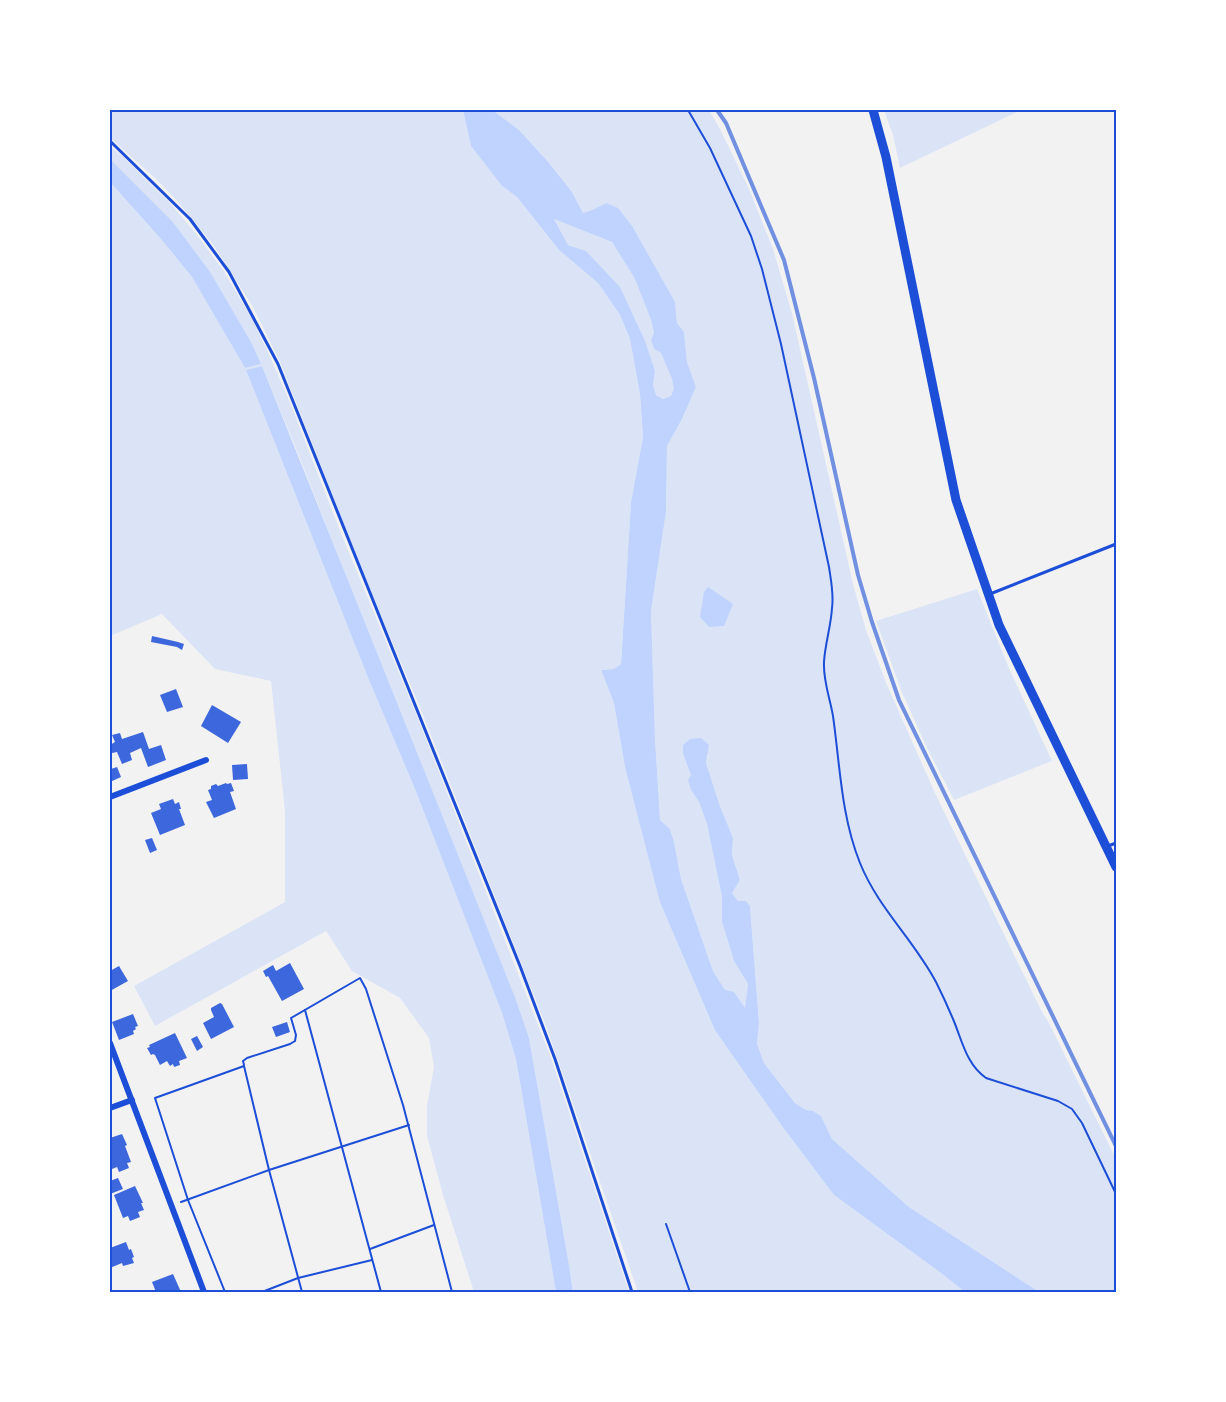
<svg xmlns="http://www.w3.org/2000/svg" width="1226" height="1402" font-family="Quicksand,sans-serif">
<rect width="100%" height="100%" fill="#f2f2f2"/>
<g fill="#dbe4f7">
<path d="M 110,110 L 463,110 L 471,146 L 502,186 L 517,197 L 559,250 L 598,283 L 620,315 L 630,339 L 640,394 L 643,437 L 631,502 L 621,664 L 614,669 L 601,670 L 614,703 L 625,767 L 716,1030 L 782,1126 L 834,1195 L 941,1273 L 965,1292 L 638,1292 L 546,1026 L 419,705 L 364,576 L 280,362 L 253,307 L 214,246 L 179,203 L 155,178 L 110,138 Z"/>
<path d="M 495,110 L 709,110 L 720,129 L 750,191 L 773,249 L 792,313 L 853,584 L 866,630 L 887,685 L 935,793 L 1041,1010 L 1049,1023 L 1116,1159 L 1116,1292 L 1038,1292 L 1036,1290 L 909,1207 L 832,1139 L 821,1116 L 813,1111 L 806,1110 L 795,1103 L 764,1063 L 757,1044 L 759,1023 L 750,906 L 746,901 L 738,901 L 732,893 L 740,880 L 732,855 L 733,838 L 720,806 L 706,763 L 708,755 L 690,739 L 683,745 L 683,754 L 691,775 L 691,790 L 699,802 L 707,824 L 722,897 L 722,922 L 734,961 L 748,984 L 745,1009 L 725,990 L 713,971 L 681,879 L 674,842 L 670,829 L 660,820 L 655,738 L 651,611 L 666,512 L 667,446 L 682,419 L 696,387 L 687,362 L 684,332 L 677,323 L 675,302 L 606,203 L 592,210 L 583,213 L 572,192 L 519,130 L 495,112 Z"/>
<path d="M 884,110 L 1021,110 L 900,168 L 893,135 Z"/>
<path d="M 110,146 L 121,155 L 170,203 L 197,235 L 223,270 L 250,315 L 268,352 L 289,400 L 343,538 L 419,721 L 551,1058 L 629,1292 L 573,1292 L 569,1265 L 529,1038 L 515,997 L 353,594 L 299,456 L 262,366 L 246,370 L 369,680 L 415,789 L 502,1013 L 516,1059 L 556,1292 L 474,1292 L 443,1195 L 427,1136 L 427,1106 L 434,1067 L 429,1038 L 400,998 L 352,971 L 326,931 L 155,1026 L 134,986 L 285,902 L 285,811 L 271,681 L 215,669 L 162,614 L 110,636 L 110,182 L 161,239 L 192,277 L 245,368 L 261,364 L 172,221 L 110,159 Z"/>
<path d="M 554,219 L 612,242 L 635,279 L 651,320 L 654,333 L 651,340 L 654,349 L 661,353 L 672,379 L 675,389 L 671,396 L 663,399 L 656,395 L 653,385 L 655,371 L 586,251 L 568,245 Z"/>
<path d="M 977,589 L 1008,666 L 1052,761 L 954,800 L 926,746 L 901,690 L 876,621 Z"/>
</g>
<g fill="#bfd3fe" fill-rule="evenodd">
<path d="M 463,110 L 495,110 L 495,112 L 519,130 L 548,162 L 572,192 L 583,213 L 592,210 L 606,203 L 618,208 L 632,226 L 675,302 L 677,323 L 684,332 L 687,362 L 696,387 L 682,419 L 667,446 L 666,512 L 651,611 L 655,738 L 660,820 L 670,829 L 674,842 L 681,879 L 713,971 L 725,990 L 734,992 L 745,1008 L 748,984 L 734,961 L 722,922 L 722,897 L 707,824 L 699,802 L 691,790 L 688,780 L 691,775 L 683,754 L 683,745 L 690,739 L 701,738 L 709,745 L 706,763 L 720,806 L 733,838 L 732,855 L 740,880 L 732,893 L 738,901 L 746,901 L 750,906 L 759,1023 L 757,1044 L 764,1063 L 795,1103 L 806,1110 L 813,1111 L 821,1116 L 832,1139 L 909,1207 L 1036,1290 L 1038,1292 L 965,1292 L 941,1273 L 834,1195 L 782,1126 L 715,1030 L 660,902 L 625,767 L 614,703 L 601,670 L 614,669 L 621,664 L 631,502 L 643,437 L 640,394 L 630,339 L 620,315 L 598,283 L 559,250 L 517,197 L 502,186 L 471,146 ZM 554,219 L 612,242 L 635,279 L 651,320 L 654,333 L 651,340 L 654,349 L 661,353 L 672,379 L 674,389 L 671,396 L 663,399 L 656,395 L 653,385 L 655,371 L 645,341 L 620,287 L 586,251 L 568,245 Z"/>
<path d="M 110,159 L 172,221 L 210,272 L 251,342 L 261,364 L 245,368 L 192,277 L 161,239 L 110,182 Z"/>
<path d="M 262,366 L 515,997 L 529,1038 L 569,1265 L 573,1292 L 556,1292 L 516,1059 L 502,1013 L 415,789 L 369,680 L 246,370 Z"/>
<path d="M 708,587 L 733,604 L 724,626 L 709,627 L 700,617 L 704,592 Z"/>
</g>
<g fill="#3d67dc">
<path d="M 152,636 L 178,642 L 184,644 L 182,650 L 177,647 L 151,642 Z"/>
<path d="M 176,689 L 183,707 L 167,712 L 160,695 Z"/>
<path d="M 212,705 L 241,722 L 228,743 L 201,726 Z"/>
<path d="M 143,732 L 149,749 L 161,745 L 166,760 L 148,767 L 141,748 L 130,753 L 132,760 L 122,764 L 117,752 L 112,753 L 110,747 L 110,745 L 115,742 L 112,735 L 120,733 L 122,739 Z"/>
<path d="M 247,764 L 248,779 L 233,780 L 232,765 Z"/>
<path d="M 110,765 L 111,769 L 117,767 L 121,777 L 110,782 Z"/>
<path d="M 226,783 L 227,784 L 231,783 L 234,791 L 230,792 L 236,809 L 214,818 L 206,802 L 212,800 L 208,790 L 211,789 L 211,786 L 216,784 L 218,786 Z"/>
<path d="M 173,799 L 175,804 L 179,802 L 181,809 L 179,809 L 185,825 L 160,835 L 151,813 L 161,809 L 159,804 Z"/>
<path d="M 152,838 L 157,850 L 150,853 L 145,840 Z"/>
<path d="M 290,963 L 304,989 L 282,1001 L 268,976 L 266,977 L 263,971 L 273,965 L 276,971 Z"/>
<path d="M 119,966 L 128,981 L 110,991 L 110,971 Z"/>
<path d="M 220,1003 L 222,1004 L 234,1027 L 211,1039 L 203,1023 L 214,1017 L 211,1010 L 211,1008 Z"/>
<path d="M 133,1014 L 138,1026 L 135,1027 L 136,1029 L 133,1031 L 134,1034 L 119,1040 L 112,1022 Z"/>
<path d="M 287,1022 L 290,1032 L 276,1037 L 272,1027 Z"/>
<path d="M 175,1033 L 187,1058 L 179,1061 L 180,1065 L 174,1067 L 173,1064 L 170,1066 L 167,1061 L 160,1065 L 155,1055 L 153,1054 L 151,1055 L 147,1048 L 150,1047 L 149,1045 Z"/>
<path d="M 197,1036 L 203,1047 L 197,1051 L 191,1039 Z"/>
<path d="M 122,1134 L 127,1145 L 125,1146 L 131,1162 L 127,1163 L 129,1168 L 119,1172 L 117,1167 L 112,1169 L 110,1163 L 110,1138 Z"/>
<path d="M 118,1178 L 123,1189 L 110,1194 L 110,1181 Z"/>
<path d="M 135,1186 L 143,1203 L 141,1203 L 144,1210 L 138,1212 L 140,1217 L 130,1221 L 128,1216 L 123,1218 L 114,1195 Z"/>
<path d="M 126,1242 L 129,1250 L 131,1249 L 134,1257 L 132,1258 L 134,1263 L 123,1266 L 122,1263 L 110,1268 L 110,1248 Z"/>
<path d="M 173,1274 L 181,1292 L 156,1292 L 152,1282 Z"/>
</g>
<g fill="none" stroke-linecap="round" stroke-linejoin="round">
<g stroke="#1d4ed8" stroke-width="2">
<path d="M 688,110 L 710,148 L 751,236 L 762,269 L 781,344 L 829,567 C 831,581 834,594 832,608 C 831,626 825,644 824,662 C 823,681 830,698 833,716 C 840,765 841,816 860,863 C 878,908 914,940 936,982 C 942,994 948,1007 953,1019 C 962,1040 966,1064 986,1078 L 1058,1101 L 1072,1109 L 1082,1123 L 1116,1194"/>
<path d="M 305,1010 L 381,1292"/>
<path d="M 244,1065 L 243,1061 L 247,1058 L 290,1044 L 295,1041 L 296,1035 L 291,1018 L 360,978 L 366,989 L 403,1105 L 452,1292"/>
<path d="M 181,1202 L 269,1170 L 409,1125"/>
<path d="M 666,1224 L 690,1292"/>
<path d="M 370,1249 L 434,1225"/>
<path d="M 225,1292 L 188,1200 L 155,1098 L 244,1066 L 269,1170 L 302,1292"/>
<path d="M 262,1292 L 298,1278 L 372,1260"/>
</g>
<g stroke="#1d4ed8" stroke-width="3">
<path d="M 110,141 L 190,219 L 229,272 L 278,364 L 520,966 L 555,1059 L 632,1292"/>
<path d="M 990,594 L 1116,544"/>
<path d="M 1108,846 L 1116,843"/>
</g>
<g stroke="#1d4ed8" stroke-width="6">
<path d="M 110,797 L 206,760"/>
<path d="M 110,1043 L 204,1292"/>
<path d="M 110,1108 L 132,1100"/>
</g>
<path stroke="#1d4ed8" stroke-width="9" d="M 873,110 L 886,157 L 956,500 L 999,625 L 1116,867"/>
<path stroke="#7290e2" stroke-width="4" d="M 717,110 L 726,123 L 784,260 L 814,378 L 858,575 L 872,622 L 899,700 L 1116,1146"/>
</g>
<rect width="1226" height="1402" fill="none" stroke="#ffffff" stroke-width="222"/>
<rect x="111" y="111" width="1004" height="1180" fill="none" stroke="#1d4ed8" stroke-width="2"/>
</svg>
